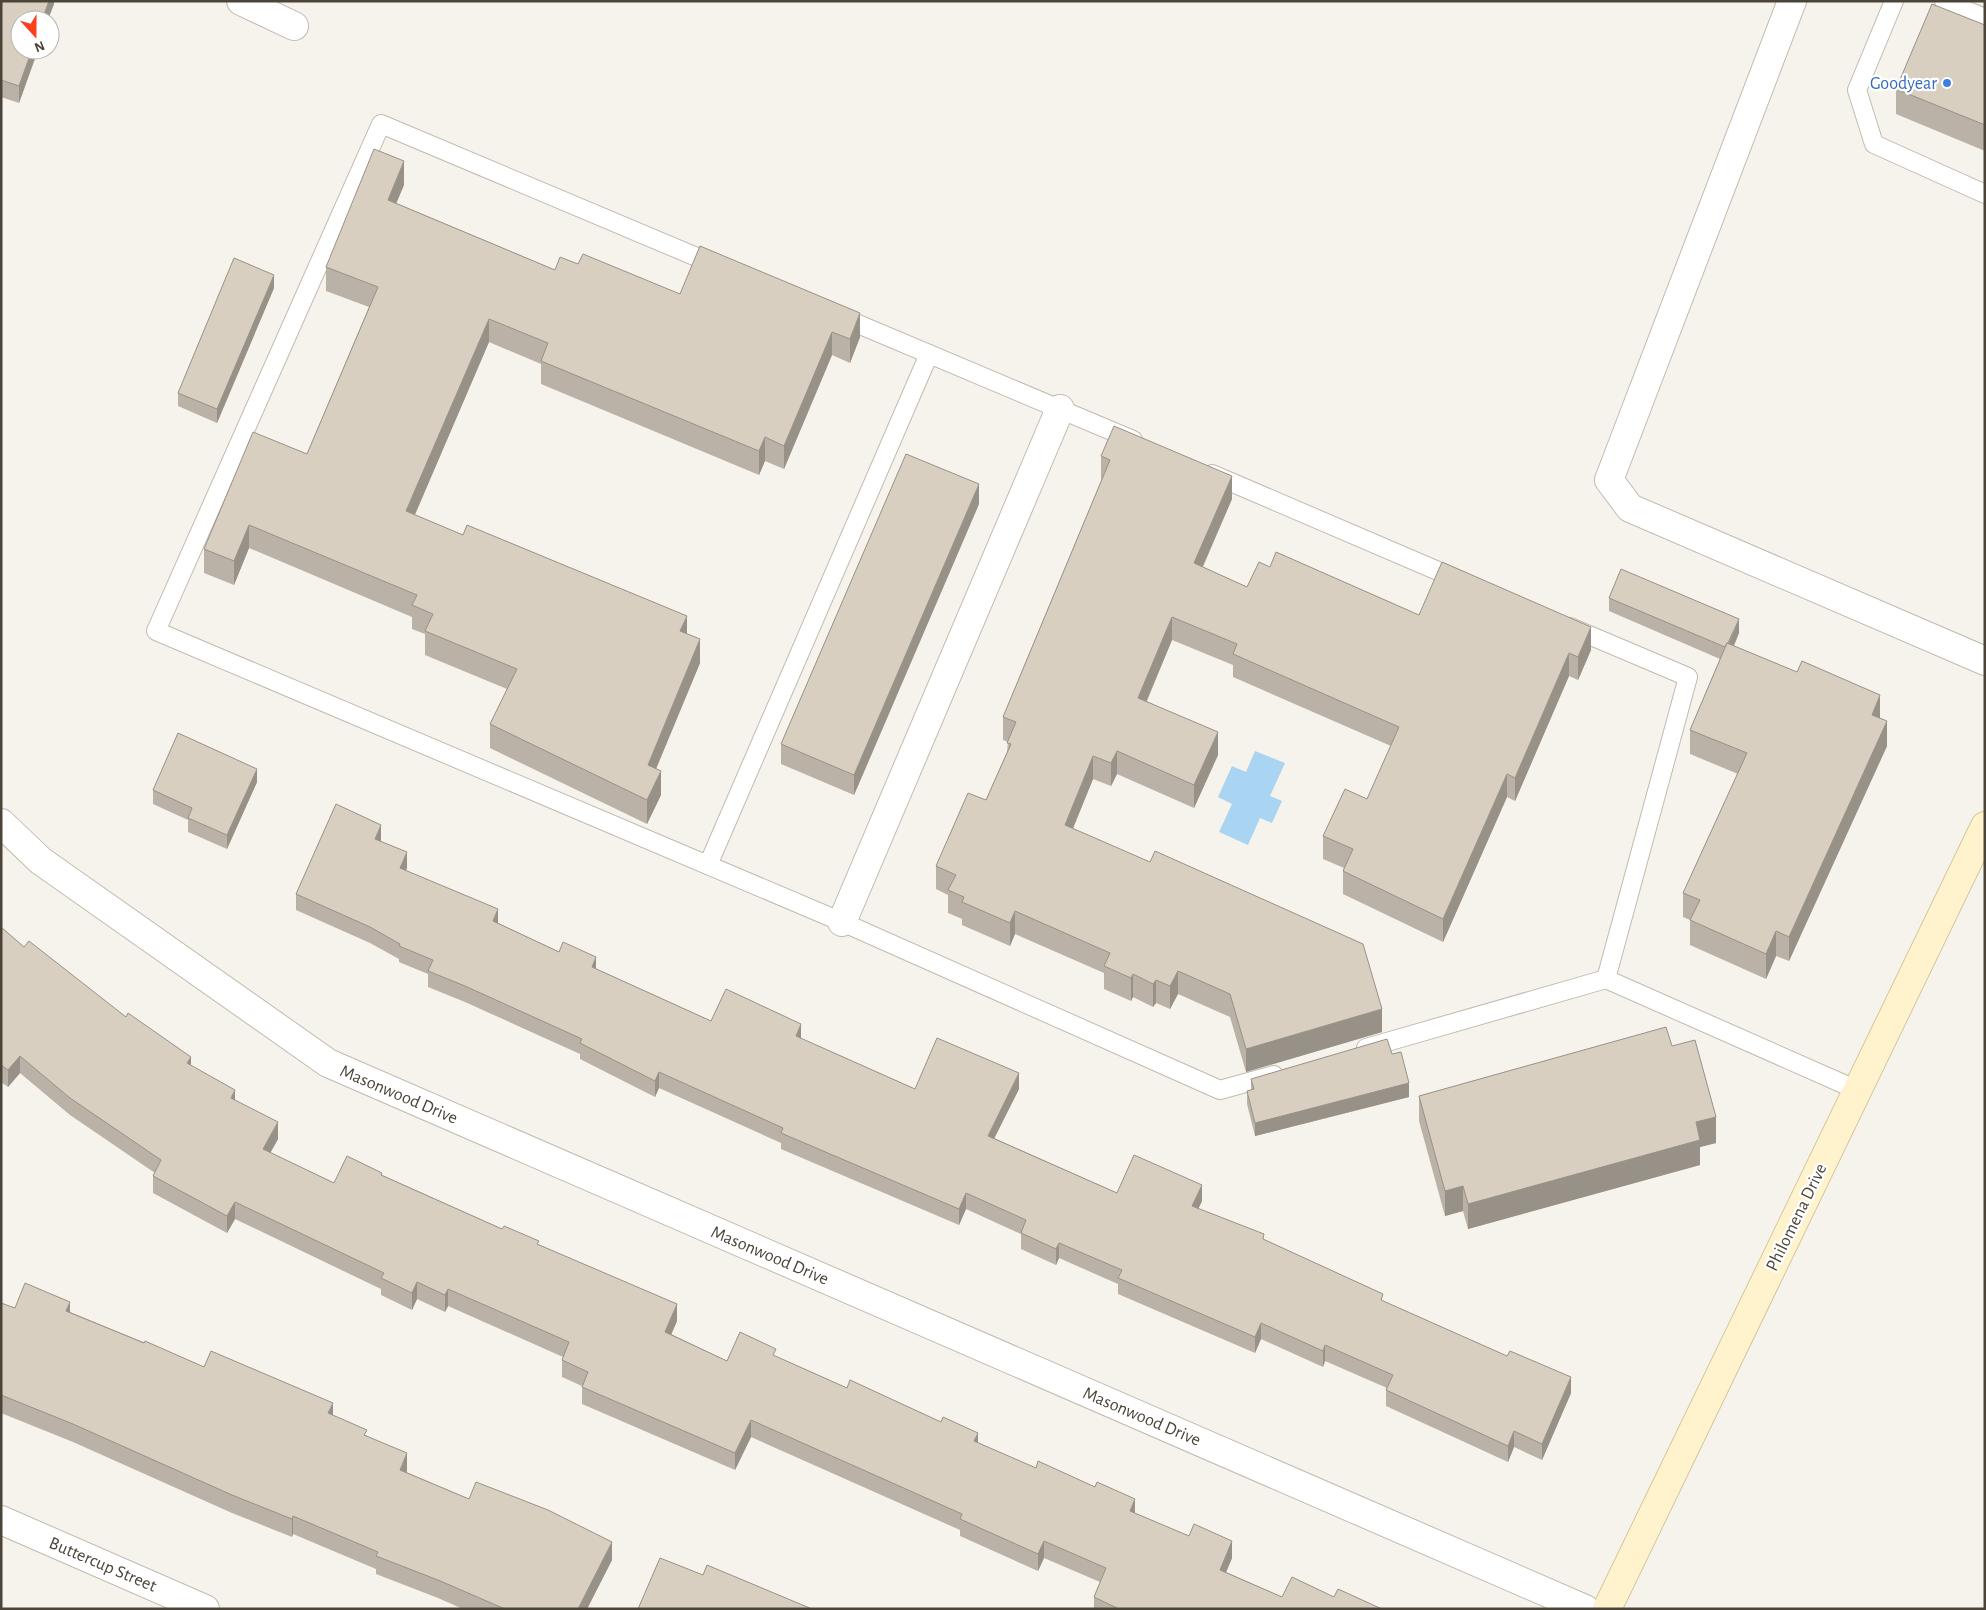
<svg xmlns="http://www.w3.org/2000/svg" width="1986" height="1610" font-family="'Alegreya Sans',sans-serif">
<rect width="100%" height="100%" fill="#f6f3ec"/>
<path fill="#a9d4f2" d="M 1255,751 L 1285,763 L 1270,796 L 1282,801 L 1272,823 L 1260,818 L 1248,845 L 1219,832 L 1232,804 L 1218,797 L 1232,766 L 1246,772 Z"/>
<g fill="none" stroke-linecap="round" stroke-linejoin="round">
<defs>
<g id="lane">
<path d="M 1894,1 L 1857,90 L 1874,144 L 1985,194"/>
<path d="M 1944,1 L 1985,18"/>
<path d="M 718,266 L 381,124 L 156,631 L 842,922 L 1220,1090 L 1274,1075"/>
<path d="M 839,316 L 1133,440"/>
<path d="M 1212,474 L 1459,580"/>
<path d="M 1570,627 L 1688,677 L 1606,979"/>
<path d="M 708,865 L 929,354"/>
<path d="M 1366,1048 L 1606,979 L 1857,1090"/>
</g>
<g id="street">
<path d="M 241,1 L 294,26"/>
<path d="M 1792,1 L 1609,480 L 1630,508 L 1985,661"/>
<path d="M 1,823 L 41,861 L 328,1063 L 1585,1609"/>
<path d="M 842,922 L 1060,409"/>
<path d="M 1,1520 L 205,1609"/>
</g>
<path id="secondary" d="M 1607,1609 L 1985,826"/>
</defs>
<use href="#lane" stroke="#c2bbae" stroke-width="20"/>
<use href="#street" stroke="#c2bbae" stroke-width="30"/>
<use href="#secondary" stroke="#d6c79b" stroke-width="30"/>
<use href="#lane" stroke="#fff" stroke-width="18"/>
<use href="#street" stroke="#fff" stroke-width="28"/>
<use href="#secondary" stroke="#fff3cd" stroke-width="28"/>
</g>
<g fill="#bab2a6">
<path d="M 1,1 L 54,1 L 54,4 L 20,50 L 38,50 L 19,103 L 1,97 Z"/>
<path d="M 1985,25 L 1985,151 L 1896,114 L 1896,89 Z"/>
<path d="M 404,185 L 396,203 L 555,270 L 578,264 L 680,294 L 860,337 L 850,363 L 832,355 L 784,469 L 765,461 L 759,475 L 541,384 L 541,364 L 489,342 L 415,515 L 687,634 L 700,663 L 656,769 L 661,795 L 647,824 L 490,748 L 490,724 L 507,689 L 425,655 L 425,634 L 412,629 L 412,617 L 249,548 L 234,585 L 204,573 L 204,549 L 307,454 L 369,307 L 326,291 L 326,267 Z"/>
<path d="M 274,288 L 217,423 L 178,406 L 178,393 Z"/>
<path d="M 1101,456 L 1232,499 L 1203,567 L 1247,587 L 1270,567 L 1419,615 L 1591,650 L 1578,680 L 1569,676 L 1515,801 L 1507,797 L 1443,942 L 1343,894 L 1343,871 L 1344,868 L 1323,859 L 1323,836 L 1367,799 L 1391,746 L 1233,677 L 1233,665 L 1172,640 L 1147,701 L 1218,755 L 1194,808 L 1117,774 L 1111,786 L 1093,779 L 1073,828 L 1382,1032 L 1246,1072 L 1230,1017 L 1178,994 L 1170,1009 L 1156,1003 L 1153,1007 L 1133,997 L 1131,1001 L 1104,989 L 1104,973 L 1015,934 L 1010,946 L 962,925 L 962,919 L 948,913 L 948,895 L 936,889 L 936,866 L 986,800 L 1007,752 L 1008,742 L 1003,740 L 1003,717 L 1102,479 L 1101,479 Z"/>
<path d="M 979,504 L 854,795 L 781,764 L 781,744 Z"/>
<path d="M 1609,598 L 1739,633 L 1734,646 L 1880,718 L 1887,746 L 1789,961 L 1776,956 L 1766,979 L 1690,945 L 1690,920 L 1683,917 L 1683,893 L 1738,774 L 1690,754 L 1690,730 L 1720,659 L 1609,611 Z"/>
<path d="M 257,782 L 227,849 L 188,832 L 188,820 L 153,804 L 153,790 Z"/>
<path d="M 381,841 L 407,868 L 406,870 L 498,923 L 596,969 L 711,1021 L 801,1039 L 915,1089 L 1019,1089 L 994,1138 L 1117,1193 L 1202,1201 L 1198,1209 L 1264,1240 L 1383,1301 L 1571,1393 L 1542,1460 L 1514,1447 L 1508,1462 L 1386,1406 L 1386,1390 L 1387,1388 L 1325,1361 L 1323,1367 L 1261,1339 L 1255,1353 L 1118,1294 L 1118,1284 L 1059,1258 L 1056,1265 L 1021,1249 L 1021,1234 L 966,1209 L 959,1225 L 781,1149 L 781,1143 L 659,1088 L 655,1097 L 580,1059 L 580,1054 L 465,1002 L 428,987 L 428,974 L 399,962 L 399,959 L 370,943 L 296,910 L 296,894 Z"/>
<path d="M 1,927 L 24,947 L 126,1017 L 191,1066 L 235,1100 L 278,1139 L 270,1153 L 334,1183 L 382,1175 L 502,1229 L 539,1245 L 677,1321 L 671,1334 L 727,1361 L 776,1357 L 847,1388 L 978,1443 L 1135,1513 L 1232,1558 L 1226,1572 L 1282,1597 L 1334,1597 L 1382,1609 L 1094,1609 L 1094,1597 L 1100,1582 L 1044,1558 L 1038,1571 L 960,1536 L 960,1530 L 751,1437 L 735,1470 L 582,1404 L 582,1386 L 562,1377 L 562,1360 L 563,1357 L 448,1306 L 445,1312 L 417,1299 L 412,1310 L 381,1295 L 381,1289 L 235,1219 L 227,1233 L 153,1193 L 153,1176 L 155,1173 L 70,1115 L 20,1073 L 8,1087 L 1,1082 Z"/>
<path d="M 1672,1046 L 1716,1143 L 1700,1147 L 1700,1165 L 1468,1229 L 1463,1211 L 1445,1216 L 1419,1121 L 1419,1096 Z"/>
<path d="M 1392,1054 L 1409,1097 L 1255,1136 L 1247,1104 L 1247,1091 L 1251,1090 L 1251,1079 Z"/>
<path d="M 1,1303 L 15,1308 L 70,1312 L 204,1367 L 333,1415 L 367,1436 L 407,1471 L 406,1472 L 612,1560 L 587,1609 L 463,1609 L 438,1598 L 376,1574 L 376,1569 L 293,1534 L 292,1537 L 232,1513 L 73,1442 L 1,1413 Z"/>
</g>
<g fill="#979187">
<path d="M 49,1 L 54,1 L 54,4 L 48,20 L 42,20 Z"/>
<path d="M 32,50 L 38,50 L 19,103 L 19,86 Z"/>
<path d="M 404,161 L 404,185 L 388,223 L 388,200 Z"/>
<path d="M 274,275 L 274,288 L 217,423 L 217,409 Z"/>
<path d="M 860,313 L 860,337 L 850,363 L 850,339 Z"/>
<path d="M 489,319 L 489,342 L 406,535 L 406,511 Z"/>
<path d="M 832,332 L 832,355 L 784,469 L 784,446 Z"/>
<path d="M 765,437 L 765,461 L 759,475 L 759,451 Z"/>
<path d="M 1232,476 L 1232,499 L 1194,586 L 1194,563 Z"/>
<path d="M 979,484 L 979,504 L 854,795 L 854,775 Z"/>
<path d="M 249,525 L 249,548 L 234,585 L 234,561 Z"/>
<path d="M 687,616 L 687,639 L 680,631 Z"/>
<path d="M 1172,617 L 1172,640 L 1138,721 L 1138,698 Z"/>
<path d="M 1739,619 L 1739,633 L 1727,661 L 1727,648 Z"/>
<path d="M 1591,627 L 1591,650 L 1578,680 L 1578,657 Z"/>
<path d="M 700,639 L 700,663 L 648,788 L 648,765 Z"/>
<path d="M 1569,653 L 1569,676 L 1515,801 L 1515,778 Z"/>
<path d="M 1880,695 L 1880,720 L 1872,715 Z"/>
<path d="M 1887,721 L 1887,746 L 1789,961 L 1789,937 Z"/>
<path d="M 1218,732 L 1218,755 L 1194,808 L 1194,785 Z"/>
<path d="M 1117,751 L 1117,774 L 1111,786 L 1111,763 Z"/>
<path d="M 1093,756 L 1093,779 L 1065,848 L 1065,825 Z"/>
<path d="M 257,769 L 257,782 L 227,849 L 227,835 Z"/>
<path d="M 661,771 L 661,795 L 647,824 L 647,800 Z"/>
<path d="M 1507,774 L 1507,797 L 1443,942 L 1443,919 Z"/>
<path d="M 381,825 L 381,841 L 375,855 L 375,839 Z"/>
<path d="M 407,852 L 407,868 L 400,883 L 400,868 Z"/>
<path d="M 498,909 L 498,925 L 493,921 Z"/>
<path d="M 1015,911 L 1015,934 L 1010,946 L 1010,923 Z"/>
<path d="M 1776,931 L 1776,956 L 1766,979 L 1766,954 Z"/>
<path d="M 596,957 L 596,972 L 592,967 Z"/>
<path d="M 1178,971 L 1178,994 L 1170,1009 L 1170,986 Z"/>
<path d="M 1133,974 L 1133,997 L 1131,1001 L 1131,978 Z"/>
<path d="M 1156,980 L 1156,1003 L 1153,1007 L 1153,984 Z"/>
<path d="M 1382,1009 L 1382,1032 L 1246,1072 L 1246,1049 Z"/>
<path d="M 801,1024 L 801,1040 L 796,1036 Z"/>
<path d="M 20,1056 L 20,1073 L 8,1087 L 8,1070 Z"/>
<path d="M 191,1057 L 191,1074 L 187,1063 Z"/>
<path d="M 659,1072 L 659,1088 L 655,1097 L 655,1081 Z"/>
<path d="M 1019,1073 L 1019,1089 L 988,1151 L 988,1136 Z"/>
<path d="M 1409,1083 L 1409,1097 L 1255,1136 L 1255,1123 Z"/>
<path d="M 235,1090 L 235,1107 L 231,1098 Z"/>
<path d="M 1716,1117 L 1716,1143 L 1700,1147 L 1700,1165 L 1468,1229 L 1468,1204 L 1696,1122 Z"/>
<path d="M 278,1122 L 278,1139 L 263,1166 L 263,1149 Z"/>
<path d="M 1202,1185 L 1202,1201 L 1192,1222 L 1192,1206 Z"/>
<path d="M 1463,1186 L 1463,1211 L 1445,1216 L 1445,1191 Z"/>
<path d="M 966,1193 L 966,1209 L 959,1225 L 959,1209 Z"/>
<path d="M 235,1202 L 235,1219 L 227,1233 L 227,1216 Z"/>
<path d="M 1059,1243 L 1059,1258 L 1056,1265 L 1056,1249 Z"/>
<path d="M 417,1282 L 417,1299 L 412,1310 L 412,1293 Z"/>
<path d="M 448,1289 L 448,1306 L 445,1312 L 445,1295 Z"/>
<path d="M 70,1302 L 70,1320 L 66,1311 Z"/>
<path d="M 677,1304 L 677,1321 L 665,1349 L 665,1332 Z"/>
<path d="M 1261,1323 L 1261,1339 L 1255,1353 L 1255,1337 Z"/>
<path d="M 1325,1345 L 1325,1361 L 1323,1367 L 1323,1351 Z"/>
<path d="M 1571,1377 L 1571,1393 L 1542,1460 L 1542,1444 Z"/>
<path d="M 333,1403 L 333,1421 L 328,1413 Z"/>
<path d="M 751,1420 L 751,1437 L 735,1470 L 735,1453 Z"/>
<path d="M 1514,1431 L 1514,1447 L 1508,1462 L 1508,1446 Z"/>
<path d="M 978,1433 L 978,1450 L 974,1441 Z"/>
<path d="M 407,1453 L 407,1471 L 400,1488 L 400,1470 Z"/>
<path d="M 1135,1499 L 1135,1516 L 1130,1511 Z"/>
<path d="M 293,1516 L 293,1534 L 292,1537 L 292,1519 Z"/>
<path d="M 1044,1541 L 1044,1558 L 1038,1571 L 1038,1554 Z"/>
<path d="M 1232,1541 L 1232,1558 L 1220,1587 L 1220,1570 Z"/>
<path d="M 612,1542 L 612,1560 L 587,1609 L 578,1609 Z"/>
</g>
<g fill="#d8cfc1" stroke="#979187">
<path d="M 1,1 L 49,1 L 42,20 L 20,20 L 20,50 L 32,50 L 19,86 L 1,80 Z"/>
<path d="M 1932,4 L 1985,25 L 1985,125 L 1896,89 Z"/>
<path d="M 374,149 L 404,161 L 388,200 L 555,270 L 560,257 L 578,264 L 583,254 L 680,294 L 700,246 L 860,313 L 850,339 L 832,332 L 784,446 L 765,437 L 759,451 L 541,361 L 548,343 L 489,319 L 406,511 L 463,535 L 467,525 L 687,616 L 680,631 L 700,639 L 648,765 L 661,771 L 647,800 L 490,724 L 517,669 L 425,631 L 433,614 L 412,605 L 417,595 L 249,525 L 234,561 L 204,549 L 253,432 L 307,454 L 378,287 L 326,267 Z"/>
<path d="M 234,258 L 274,275 L 217,409 L 178,393 Z"/>
<path d="M 1114,426 L 1232,476 L 1194,563 L 1247,587 L 1259,562 L 1270,567 L 1276,552 L 1419,615 L 1442,562 L 1591,627 L 1578,657 L 1569,653 L 1515,778 L 1507,774 L 1443,919 L 1343,871 L 1353,849 L 1323,836 L 1345,789 L 1367,799 L 1399,727 L 1233,654 L 1237,644 L 1172,617 L 1138,698 L 1218,732 L 1194,785 L 1117,751 L 1111,763 L 1093,756 L 1065,825 L 1150,862 L 1155,851 L 1363,944 L 1382,1009 L 1246,1049 L 1230,994 L 1178,971 L 1170,986 L 1156,980 L 1153,984 L 1133,974 L 1131,978 L 1104,966 L 1110,953 L 1015,911 L 1010,923 L 962,902 L 964,897 L 948,890 L 956,875 L 936,866 L 968,793 L 986,800 L 1011,744 L 1007,743 L 1016,722 L 1003,717 L 1110,460 L 1101,456 Z"/>
<path d="M 906,454 L 979,484 L 854,775 L 781,744 Z"/>
<path d="M 1621,569 L 1739,619 L 1728,643 L 1727,643 L 1725,647 L 1609,598 Z"/>
<path d="M 1727,643 L 1797,672 L 1802,661 L 1880,695 L 1872,715 L 1887,721 L 1789,937 L 1776,931 L 1766,954 L 1690,920 L 1700,900 L 1683,893 L 1747,753 L 1690,730 Z"/>
<path d="M 178,733 L 257,769 L 227,835 L 188,818 L 192,808 L 153,790 Z"/>
<path d="M 336,804 L 381,825 L 375,839 L 407,852 L 400,868 L 498,909 L 493,921 L 559,952 L 563,942 L 596,957 L 592,967 L 711,1021 L 726,989 L 801,1024 L 796,1036 L 915,1089 L 937,1038 L 1019,1073 L 988,1136 L 1117,1193 L 1134,1155 L 1202,1185 L 1192,1206 L 1264,1234 L 1263,1239 L 1383,1294 L 1381,1300 L 1507,1356 L 1510,1351 L 1571,1377 L 1542,1444 L 1514,1431 L 1508,1446 L 1386,1390 L 1393,1375 L 1325,1345 L 1323,1351 L 1261,1323 L 1255,1337 L 1118,1278 L 1122,1270 L 1059,1243 L 1056,1249 L 1021,1233 L 1026,1220 L 966,1193 L 959,1209 L 781,1133 L 783,1128 L 659,1072 L 655,1081 L 580,1043 L 582,1039 L 465,986 L 428,971 L 433,960 L 399,946 L 400,944 L 370,927 L 296,894 Z"/>
<path d="M 1,927 L 24,947 L 29,941 L 126,1017 L 128,1013 L 191,1057 L 187,1063 L 235,1090 L 231,1098 L 278,1122 L 263,1149 L 334,1183 L 347,1156 L 382,1173 L 381,1175 L 502,1229 L 504,1226 L 539,1241 L 537,1244 L 677,1304 L 665,1332 L 727,1361 L 740,1332 L 776,1349 L 773,1355 L 847,1388 L 850,1380 L 941,1422 L 943,1417 L 978,1433 L 974,1441 L 1036,1468 L 1038,1461 L 1095,1487 L 1097,1482 L 1135,1499 L 1130,1511 L 1189,1536 L 1194,1524 L 1232,1541 L 1220,1570 L 1282,1597 L 1292,1577 L 1334,1597 L 1338,1589 L 1382,1609 L 1119,1609 L 1094,1597 L 1106,1568 L 1044,1541 L 1038,1554 L 960,1519 L 962,1514 L 751,1420 L 735,1453 L 582,1387 L 588,1372 L 562,1360 L 569,1342 L 448,1289 L 445,1295 L 417,1282 L 412,1293 L 381,1278 L 384,1273 L 235,1202 L 227,1216 L 153,1176 L 161,1160 L 70,1098 L 20,1056 L 8,1070 L 1,1065 Z"/>
<path d="M 1666,1027 L 1672,1046 L 1695,1040 L 1716,1117 L 1696,1122 L 1700,1140 L 1468,1204 L 1463,1186 L 1445,1191 L 1419,1096 Z"/>
<path d="M 1387,1039 L 1392,1054 L 1401,1052 L 1409,1083 L 1255,1123 L 1247,1091 L 1254,1089 L 1251,1079 Z"/>
<path d="M 25,1283 L 70,1302 L 66,1311 L 144,1343 L 145,1341 L 204,1367 L 211,1351 L 333,1403 L 328,1413 L 367,1430 L 364,1435 L 407,1453 L 400,1470 L 469,1499 L 476,1482 L 548,1510 L 612,1542 L 578,1609 L 505,1609 L 438,1580 L 376,1556 L 378,1552 L 293,1516 L 292,1519 L 232,1495 L 73,1424 L 1,1395 L 1,1303 L 15,1308 Z"/>
<path d="M 660,1558 L 703,1575 L 707,1565 L 812,1609 L 638,1609 Z"/>
</g>
<circle fill="#3f7fe0" stroke="#fff" stroke-width="2" cx="1947" cy="83" r="5"/>
<g text-anchor="middle" stroke-width="4.5" stroke-linejoin="round" paint-order="stroke">
<g font-size="18" fill="#366cbe" stroke="#fff" text-anchor="end">
<text x="1937" y="89">Goodyear</text>
</g>
<g font-size="18" fill="#4b4439" stroke="#fff">
<text transform="translate(399 1094) rotate(23)" y="6">Masonwood Drive</text>
<text transform="translate(1796 1217) rotate(-64)" y="6">Philomena Drive</text>
<text transform="translate(770 1255) rotate(23)" y="6">Masonwood Drive</text>
<text transform="translate(1142 1416) rotate(23)" y="6">Masonwood Drive</text>
<text transform="translate(103 1564) rotate(23)" y="6">Buttercup Street</text>
</g>
</g>
<rect width="1986" height="1610" fill="none" stroke="#4b4439" stroke-width="5"/>
<g transform="translate(35 35) rotate(159)"><circle r="24" fill="#ffffff" stroke="#b7b4b0"/>
<path d="M0-4L9 19L0 12L-9 19Z" fill="#fc3f1d"/>
<text y="-8" font-size="14" font-weight="bold" text-anchor="middle" fill="#4b4439">N</text>
</g>
</svg>
